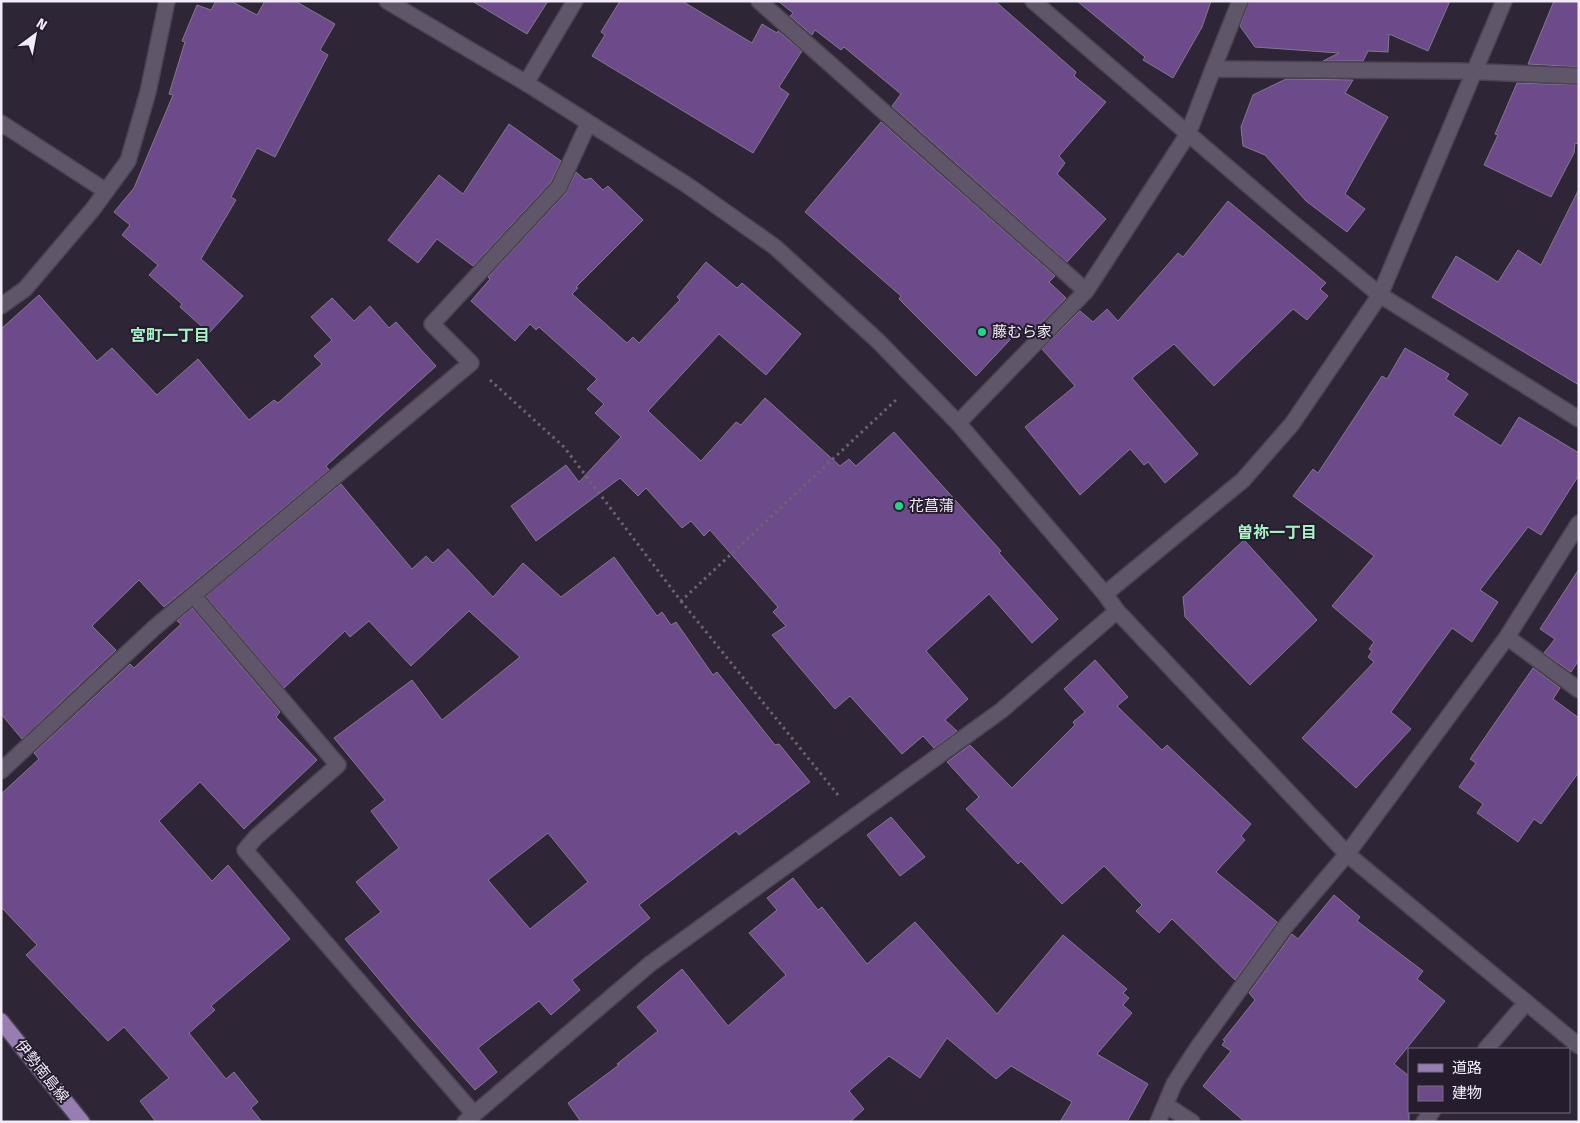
<svg xmlns="http://www.w3.org/2000/svg" width="1580" height="1123" font-family="'Fira Sans','Noto Sans JP',sans-serif">
<rect width="100%" height="100%" fill="#2e2637"/>
<g fill="#6d4b8b" stroke="#82788d" fill-rule="evenodd">
<path d="M 216,1 L 231,1 L 257,15 L 265,1 L 295,1 L 335,24 L 320,50 L 328,55 L 275,157 L 257,148 L 231,197 L 236,200 L 201,259 L 243,296 L 209,333 L 180,307 L 182,304 L 149,275 L 158,265 L 122,235 L 130,225 L 114,212 L 134,188 L 173,95 L 169,94 L 185,42 L 182,41 L 197,5 L 211,10 Z"/>
<path d="M 472,1 L 548,1 L 527,34 Z"/>
<path d="M 620,1 L 682,1 L 752,43 L 762,24 L 777,33 L 778,31 L 802,51 L 779,87 L 789,94 L 753,153 L 592,56 L 605,35 L 601,32 Z"/>
<path d="M 778,1 L 995,1 L 1076,72 L 1074,76 L 1106,102 L 1059,156 L 1065,163 L 1057,174 L 1106,219 L 1067,262 L 892,106 L 901,94 L 844,47 L 841,50 L 815,30 L 812,35 L 790,16 L 793,13 Z"/>
<path d="M 1077,1 L 1211,1 L 1202,27 L 1173,78 L 1143,60 L 1145,57 Z"/>
<path d="M 1249,1 L 1450,1 L 1428,51 L 1389,34 L 1388,52 L 1368,51 L 1363,61 L 1323,61 L 1339,53 L 1255,47 L 1240,26 Z"/>
<path d="M 1554,1 L 1579,1 L 1579,67 L 1528,64 Z"/>
<path d="M 1286,79 L 1353,80 L 1345,93 L 1388,117 L 1345,194 L 1365,209 L 1347,232 L 1306,201 L 1265,155 L 1243,146 L 1241,127 L 1253,95 Z"/>
<path d="M 1517,83 L 1579,85 L 1579,144 L 1575,143 L 1574,153 L 1551,197 L 1484,165 L 1498,135 L 1495,134 Z"/>
<path d="M 881,122 L 1055,276 L 1049,282 L 1066,298 L 1030,335 L 1022,327 L 976,376 L 899,299 L 901,296 L 805,212 Z"/>
<path d="M 509,124 L 561,161 L 551,182 L 473,266 L 437,239 L 418,263 L 388,240 L 439,175 L 463,194 Z"/>
<path d="M 576,172 L 585,180 L 591,178 L 603,190 L 608,186 L 643,220 L 576,287 L 578,288 L 572,294 L 627,343 L 633,337 L 639,343 L 680,300 L 677,297 L 706,262 L 737,288 L 742,283 L 801,334 L 766,375 L 719,334 L 648,411 L 701,461 L 736,422 L 741,425 L 765,398 L 840,466 L 849,459 L 856,466 L 894,432 L 1001,551 L 999,553 L 1058,619 L 1032,643 L 989,594 L 926,651 L 968,699 L 945,720 L 957,731 L 934,748 L 923,736 L 902,754 L 850,696 L 835,709 L 772,635 L 786,626 L 773,612 L 778,607 L 710,530 L 704,536 L 691,521 L 682,528 L 646,488 L 638,496 L 620,478 L 536,541 L 511,506 L 566,465 L 579,482 L 621,437 L 595,413 L 604,404 L 587,389 L 597,379 L 539,327 L 536,330 L 530,324 L 515,341 L 471,301 L 490,279 L 488,277 L 566,193 Z"/>
<path d="M 1579,189 L 1579,385 L 1432,297 L 1456,256 L 1498,282 L 1518,250 L 1541,265 Z"/>
<path d="M 1228,201 L 1326,283 L 1320,289 L 1328,296 L 1307,320 L 1293,309 L 1214,386 L 1174,344 L 1132,378 L 1198,454 L 1165,483 L 1148,462 L 1144,465 L 1130,449 L 1080,495 L 1025,427 L 1075,386 L 1042,349 L 1080,311 L 1093,322 L 1107,309 L 1118,321 L 1178,253 L 1183,257 Z"/>
<path d="M 39,295 L 97,361 L 112,348 L 157,395 L 198,359 L 249,420 L 274,400 L 278,403 L 322,364 L 314,356 L 332,340 L 311,317 L 332,298 L 354,321 L 370,306 L 389,328 L 396,322 L 436,366 L 326,466 L 329,470 L 164,607 L 139,580 L 92,626 L 116,650 L 22,739 L 1,714 L 1,329 Z"/>
<path d="M 1405,348 L 1449,374 L 1446,379 L 1468,394 L 1453,415 L 1501,446 L 1519,417 L 1579,453 L 1579,475 L 1541,535 L 1528,527 L 1480,590 L 1498,602 L 1472,642 L 1452,628 L 1391,712 L 1411,729 L 1356,788 L 1302,738 L 1374,662 L 1368,657 L 1372,651 L 1369,649 L 1374,642 L 1332,606 L 1374,556 L 1293,496 L 1313,469 L 1318,473 L 1382,376 L 1387,379 Z"/>
<path d="M 341,484 L 412,569 L 426,556 L 433,563 L 448,549 L 493,597 L 523,563 L 561,597 L 614,557 L 657,616 L 662,612 L 671,625 L 676,622 L 713,675 L 717,672 L 775,745 L 779,744 L 810,782 L 739,835 L 736,831 L 639,905 L 650,918 L 572,980 L 580,990 L 551,1015 L 539,1001 L 478,1048 L 497,1072 L 475,1090 L 413,1020 L 345,939 L 381,912 L 356,882 L 399,848 L 371,811 L 385,800 L 334,738 L 412,680 L 442,720 L 520,657 L 469,611 L 411,666 L 369,621 L 350,637 L 345,631 L 284,688 L 206,596 ZM 548,833 L 588,882 L 530,929 L 488,880 Z"/>
<path d="M 1244,540 L 1317,620 L 1250,685 L 1185,617 L 1183,597 Z"/>
<path d="M 1579,569 L 1579,660 L 1571,672 L 1544,653 L 1555,639 L 1540,629 Z"/>
<path d="M 192,608 L 280,712 L 276,717 L 317,760 L 244,829 L 200,782 L 159,821 L 212,881 L 228,865 L 290,939 L 211,1006 L 215,1010 L 189,1033 L 226,1079 L 234,1072 L 258,1102 L 251,1108 L 262,1122 L 156,1122 L 140,1101 L 169,1078 L 124,1027 L 108,1041 L 26,955 L 37,945 L 1,907 L 1,794 L 39,759 L 34,753 L 130,664 L 134,668 L 181,624 L 177,621 Z"/>
<path d="M 1095,660 L 1128,697 L 1117,706 L 1162,750 L 1167,745 L 1251,824 L 1241,836 L 1245,840 L 1216,872 L 1277,922 L 1235,980 L 1172,919 L 1159,933 L 1136,911 L 1142,905 L 1104,866 L 1062,904 L 1021,861 L 1018,864 L 966,809 L 979,797 L 947,762 L 970,745 L 1012,788 L 1075,725 L 1073,722 L 1085,712 L 1064,689 Z"/>
<path d="M 1533,668 L 1560,688 L 1553,699 L 1579,718 L 1579,772 L 1541,824 L 1534,819 L 1518,842 L 1477,813 L 1483,804 L 1459,787 L 1476,763 L 1470,759 Z"/>
<path d="M 891,817 L 925,857 L 900,876 L 867,835 Z"/>
<path d="M 793,878 L 818,910 L 822,907 L 867,964 L 915,922 L 997,1014 L 1063,935 L 1127,989 L 1123,993 L 1129,998 L 1123,1005 L 1132,1013 L 1097,1054 L 1148,1084 L 1127,1122 L 1060,1122 L 1072,1102 L 1011,1066 L 996,1079 L 947,1038 L 920,1078 L 889,1056 L 849,1091 L 864,1109 L 850,1122 L 581,1122 L 568,1103 L 619,1065 L 617,1064 L 658,1031 L 637,1007 L 682,969 L 728,1026 L 786,975 L 749,933 L 777,910 L 767,898 Z"/>
<path d="M 1334,895 L 1360,917 L 1357,921 L 1423,971 L 1417,979 L 1445,1001 L 1394,1064 L 1409,1076 L 1409,1122 L 1245,1122 L 1203,1086 L 1231,1051 L 1222,1045 L 1225,1041 L 1223,1040 L 1255,1000 L 1249,993 L 1292,934 L 1298,939 Z"/>
</g>
<g fill="none" stroke-linecap="round" stroke-linejoin="round">
<defs>
<g id="pedestrian">
<path d="M 1033,1 L 1288,219 L 1380,295"/>
<path d="M 1188,134 L 1213,69 L 1459,71 L 1579,76"/>
</g>
<g id="minor">
<path d="M 759,1 L 1086,291 L 1188,134"/>
<path d="M 1213,69 L 1240,1"/>
<path d="M 526,83 L 575,1"/>
<path d="M 1,123 L 106,191"/>
<path d="M 1380,295 L 1579,419"/>
<path d="M 1,306 L 25,289 L 93,209 L 128,161 L 148,92 L 167,1"/>
<path d="M 958,423 L 1086,291"/>
<path d="M 193,595 L 338,765 L 256,837 L 245,850 L 474,1114"/>
<path d="M 1507,637 L 1579,690"/>
<path d="M 1,771 L 154,628 L 471,363 L 432,324 L 559,187 L 588,124"/>
<path d="M 1486,1049 L 1526,1003"/>
<path d="M 1166,1105 L 1192,1122"/>
<path d="M 465,1122 L 650,964 L 1002,710 L 1117,611"/>
<path d="M 1158,1122 L 1174,1084 L 1198,1047 L 1285,927 L 1347,854 L 1507,637 L 1579,523"/>
<path d="M 1424,1122 L 1432,1112"/>
</g>
<g id="tertiary">
<path d="M 387,1 L 526,83 L 687,185 L 775,247 L 878,341 L 958,423 L 1105,594 L 1117,611 L 1347,854 L 1579,1046"/>
<path d="M 1105,594 L 1243,480 L 1292,424 L 1380,295 L 1504,1"/>
</g>
<path id="primary" d="M 1,1021 L 82,1122"/>
</defs>
<use href="#pedestrian" stroke="#4c4352" stroke-width="18"/>
<use href="#minor" stroke="#4c4352" stroke-width="18"/>
<use href="#tertiary" stroke="#4c4352" stroke-width="18"/>
<use href="#primary" stroke="#4c4352" stroke-width="18"/>
<g stroke="#6b6473" stroke-width="3" stroke-dasharray="2.5 4" stroke-linecap="butt">
<path d="M 490,380 L 564,447 L 681,601 L 897,399"/>
<path d="M 681,601 L 838,795"/>
</g>
<use href="#pedestrian" stroke="#60566a" stroke-width="15"/>
<use href="#minor" stroke="#60566a" stroke-width="15"/>
<use href="#tertiary" stroke="#60566a" stroke-width="15"/>
<use href="#primary" stroke="#987db3" stroke-width="15"/>
</g>
<g fill="#1fd887" stroke="#251c2d" stroke-width="2">
<circle cx="982" cy="332" r="5"/>
<circle cx="899" cy="506" r="5"/>
</g>
<g text-anchor="middle" stroke-width="4" stroke-linejoin="round" paint-order="stroke">
<g font-size="15" fill="#f2ecf8" stroke="#251c2d" text-anchor="start">
<text x="992" y="337">藤むら家</text>
<text x="909" y="511">花菖蒲</text>
</g>
<g font-size="15" fill="#f2ecf8" stroke="#251c2d">
<text transform="translate(42 1071) rotate(51)" y="5">伊勢南島線</text>
</g>
<g font-size="16" font-weight="bold" fill="#a6f4c5" stroke="#251c2d">
<text x="170" y="341">宮町一丁目</text>
<text x="1277" y="538">曽祢一丁目</text>
</g>
</g>
<rect width="1580" height="1123" fill="none" stroke="#f2ecf8" stroke-width="5"/>
<rect x="1408" y="1048" width="162" height="65" fill="#251c2d" stroke="#776f7e"/>
<rect x="1418" y="1064" width="25" height="8" fill="#987db3" stroke="#776f7e"/>
<text x="1452" y="1073" font-size="15" fill="#f2ecf8">道路</text>
<rect x="1418" y="1086" width="25" height="15" fill="#6d4b8b" stroke="#776f7e"/>
<text x="1452" y="1098" font-size="15" fill="#f2ecf8">建物</text>
<g transform="translate(35 35) rotate(32)" stroke="#251c2d" stroke-width="4" paint-order="stroke">
<path d="M0-4L9 19L0 12L-9 19Z" fill="#f2ecf8"/>
<text y="-8" font-size="14" font-weight="bold" text-anchor="middle" fill="#f2ecf8">N</text>
</g>
</svg>
